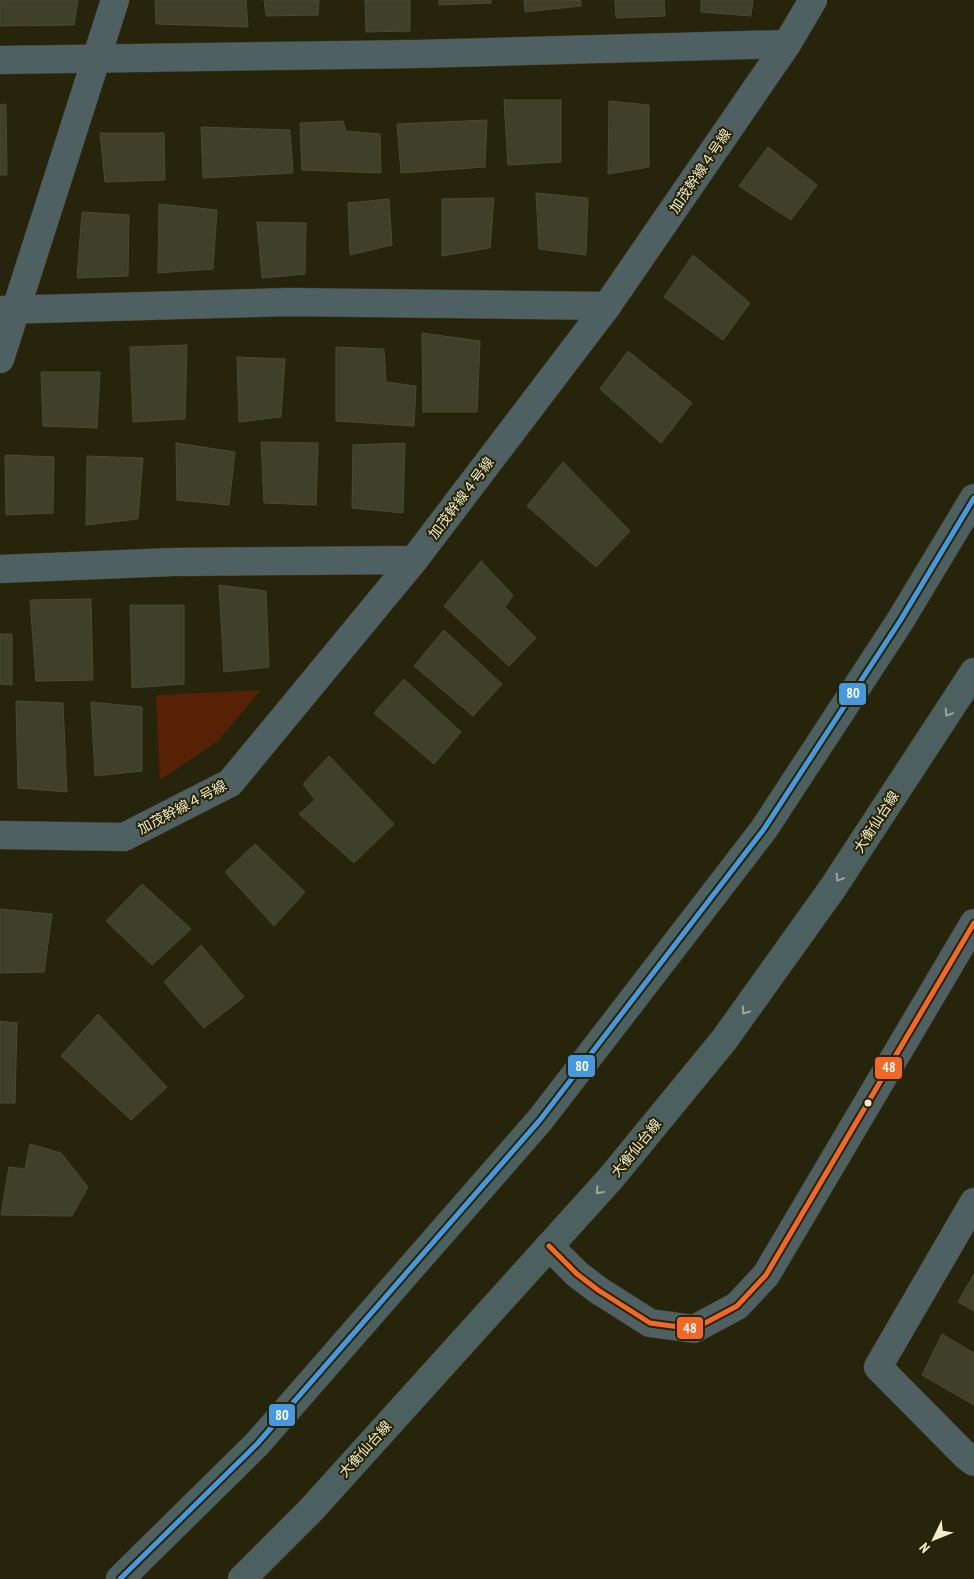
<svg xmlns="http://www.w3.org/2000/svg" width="974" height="1579" font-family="'PT Sans Narrow','Noto Sans JP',sans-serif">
<rect width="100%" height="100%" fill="#27240c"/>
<path fill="#572105" d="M 261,690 L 218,741 L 160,780 L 156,695 Z"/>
<g fill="#3f4029" stroke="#494a34">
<path d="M 0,0 L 78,0 L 74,25 L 0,26 Z"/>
<path d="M 155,0 L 246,0 L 248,27 L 156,24 Z"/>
<path d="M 264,0 L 319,0 L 318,15 L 266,16 Z"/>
<path d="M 365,0 L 410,0 L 410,31 L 366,32 Z"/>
<path d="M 439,0 L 491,0 L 491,3 L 439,5 Z"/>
<path d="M 524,0 L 581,0 L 581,6 L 525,12 Z"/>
<path d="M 615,0 L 664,0 L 665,16 L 616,18 Z"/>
<path d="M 701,0 L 753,0 L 751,16 L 701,12 Z"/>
<path d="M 504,100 L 561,100 L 561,162 L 508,165 Z"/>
<path d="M 609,101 L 649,105 L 649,167 L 608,174 Z"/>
<path d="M 6,104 L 7,175 L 0,175 L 0,105 Z"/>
<path d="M 487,120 L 485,167 L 401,173 L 397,124 Z"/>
<path d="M 343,121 L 346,131 L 380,134 L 381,173 L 302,170 L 300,123 Z"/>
<path d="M 201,127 L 290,130 L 293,173 L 203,178 Z"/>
<path d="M 100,133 L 164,133 L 165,180 L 105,182 Z"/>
<path d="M 768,147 L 817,185 L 791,220 L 739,186 Z"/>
<path d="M 536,193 L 588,198 L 586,255 L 539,249 Z"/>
<path d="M 494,198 L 490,248 L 442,256 L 442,199 Z"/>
<path d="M 389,199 L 392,245 L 350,255 L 348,203 Z"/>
<path d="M 159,204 L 217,210 L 213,269 L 158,273 Z"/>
<path d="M 82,212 L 129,215 L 128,276 L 77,278 Z"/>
<path d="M 257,222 L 306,223 L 305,274 L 262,278 Z"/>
<path d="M 693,255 L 750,303 L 723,340 L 664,297 Z"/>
<path d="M 422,333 L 480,341 L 477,412 L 423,412 Z"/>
<path d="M 187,345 L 185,419 L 133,422 L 130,347 Z"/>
<path d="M 336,347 L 384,349 L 386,382 L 416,386 L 414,426 L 336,421 Z"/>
<path d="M 628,351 L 692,403 L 661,443 L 600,389 Z"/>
<path d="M 237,357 L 285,359 L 281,417 L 239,422 Z"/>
<path d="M 41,372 L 100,372 L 97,428 L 43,426 Z"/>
<path d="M 261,442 L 318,443 L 316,505 L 264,503 Z"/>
<path d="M 176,443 L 235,452 L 229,505 L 177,500 Z"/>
<path d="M 405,443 L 403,513 L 352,508 L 353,445 Z"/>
<path d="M 5,455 L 54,457 L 53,513 L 6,515 Z"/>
<path d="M 87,456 L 143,458 L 138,519 L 86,525 Z"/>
<path d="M 563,462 L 630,531 L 596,567 L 527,506 Z"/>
<path d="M 481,561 L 513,595 L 505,607 L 536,638 L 509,666 L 444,606 Z"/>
<path d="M 219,585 L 266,591 L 269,667 L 224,672 Z"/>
<path d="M 91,599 L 93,680 L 36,681 L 30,600 Z"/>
<path d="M 130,605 L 184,605 L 184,684 L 132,688 Z"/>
<path d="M 444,630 L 502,684 L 473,716 L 414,666 Z"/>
<path d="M 0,634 L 12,634 L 12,685 L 0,684 Z"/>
<path d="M 404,679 L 461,732 L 434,764 L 374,713 Z"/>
<path d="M 16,701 L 63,703 L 67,792 L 18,788 Z"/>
<path d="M 91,702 L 142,707 L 142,771 L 95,776 Z"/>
<path d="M 329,756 L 394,824 L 354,863 L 299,814 L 315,800 L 303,784 Z"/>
<path d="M 255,844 L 305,892 L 274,926 L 225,872 Z"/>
<path d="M 142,884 L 191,929 L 152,965 L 106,921 Z"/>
<path d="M 0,909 L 52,914 L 44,972 L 0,973 Z"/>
<path d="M 201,945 L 244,997 L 204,1028 L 164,982 Z"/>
<path d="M 98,1014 L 167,1087 L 131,1120 L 61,1056 Z"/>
<path d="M 0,1021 L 17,1023 L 15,1103 L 0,1103 Z"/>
<path d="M 30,1144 L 61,1153 L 88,1187 L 72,1216 L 1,1215 L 9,1167 L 25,1169 Z"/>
<path d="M 974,1274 L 974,1311 L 958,1302 Z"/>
<path d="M 942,1334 L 974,1353 L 974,1405 L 922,1375 Z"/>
</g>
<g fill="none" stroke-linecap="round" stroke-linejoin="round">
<defs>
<g id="minor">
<path d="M 0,60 L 416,54 L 787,44"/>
<path d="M 0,310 L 289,302 L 607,306"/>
<path d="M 0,359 L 115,0"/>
<path d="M 0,569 L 174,562 L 414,560"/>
<path d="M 0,835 L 124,837 L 230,783 L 414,560 L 607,306 L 787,44 L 813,0"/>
<path d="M 974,1202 L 878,1367 L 966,1456 L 974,1462"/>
</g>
<path id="tertiary" d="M 549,1246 L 577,1274 L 598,1290 L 650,1323 L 694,1329 L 737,1306 L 766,1275 L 974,923"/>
<g id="secondary">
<path d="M 120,1579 L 257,1444 L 540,1120 L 764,829 L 900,621 L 974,498"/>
<path d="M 242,1579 L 311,1510 L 610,1179 L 724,1040 L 832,889 L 974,672"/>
</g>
</defs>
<use href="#minor" stroke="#413e2a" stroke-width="29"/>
<use href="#tertiary" stroke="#413e2a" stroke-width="29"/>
<use href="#secondary" stroke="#413e2a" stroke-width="29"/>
<use href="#minor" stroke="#4f6063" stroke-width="28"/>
<use href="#tertiary" stroke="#4f6063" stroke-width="28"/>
<use href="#secondary" stroke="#4d6060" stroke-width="28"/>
<defs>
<path id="bus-1" d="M 549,1246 L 577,1274 L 598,1290 L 650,1323 L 694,1329 L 737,1306 L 766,1275 L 974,923"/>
<path id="bus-2" d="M 120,1579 L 257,1444 L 540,1120 L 764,829 L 900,621 L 974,498"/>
</defs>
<use href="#bus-1" stroke="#272303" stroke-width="9"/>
<use href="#bus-2" stroke="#272303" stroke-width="9"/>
<use href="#bus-1" stroke="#f36827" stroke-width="5"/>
<use href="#bus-2" stroke="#4699e1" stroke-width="5"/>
</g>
<defs><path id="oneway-chevron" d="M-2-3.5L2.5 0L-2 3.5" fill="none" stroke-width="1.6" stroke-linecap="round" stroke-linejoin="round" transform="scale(1.25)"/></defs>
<g stroke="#9ea697">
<use href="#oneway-chevron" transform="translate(948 713) rotate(123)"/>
<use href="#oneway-chevron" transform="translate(839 878) rotate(123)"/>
<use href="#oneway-chevron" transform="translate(745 1011) rotate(126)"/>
<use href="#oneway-chevron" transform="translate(599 1191) rotate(132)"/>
</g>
<circle fill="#f0edce" stroke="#272303" stroke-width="2" cx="868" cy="1103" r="4.5"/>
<g text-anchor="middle" stroke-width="4" stroke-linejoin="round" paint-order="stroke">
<g font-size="14" fill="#f0edce" stroke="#272303">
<text transform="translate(700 171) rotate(-56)" y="5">加茂幹線４号線</text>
<text transform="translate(461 498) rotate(-53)" y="5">加茂幹線４号線</text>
<text transform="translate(182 807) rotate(-28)" y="5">加茂幹線４号線</text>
<text transform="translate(876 822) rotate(-57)" y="5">大衡仙台線</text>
<text transform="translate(636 1148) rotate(-51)" y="5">大衡仙台線</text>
<text transform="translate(365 1449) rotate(-48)" y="5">大衡仙台線</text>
</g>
</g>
<g stroke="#272303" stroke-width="2">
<rect x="838" y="682" width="29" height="24" rx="5" fill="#4699e1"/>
<rect x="567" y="1054" width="29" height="24" rx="5" fill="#4699e1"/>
<rect x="874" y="1056" width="29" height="24" rx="5" fill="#f36827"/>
<rect x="676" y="1316" width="28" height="24" rx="5" fill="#f36827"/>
<rect x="268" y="1403" width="28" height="24" rx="5" fill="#4699e1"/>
</g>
<g font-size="14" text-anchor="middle" font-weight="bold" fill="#fff">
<text x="853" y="698">80</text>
<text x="582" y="1071">80</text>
<text x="889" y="1072">48</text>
<text x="690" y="1333">48</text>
<text x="282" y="1420">80</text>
</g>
<g transform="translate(934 1539) rotate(227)" stroke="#272303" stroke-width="4" paint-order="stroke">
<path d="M0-4L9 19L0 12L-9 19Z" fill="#f0edce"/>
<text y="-8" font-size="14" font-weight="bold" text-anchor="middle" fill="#f0edce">N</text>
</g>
</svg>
